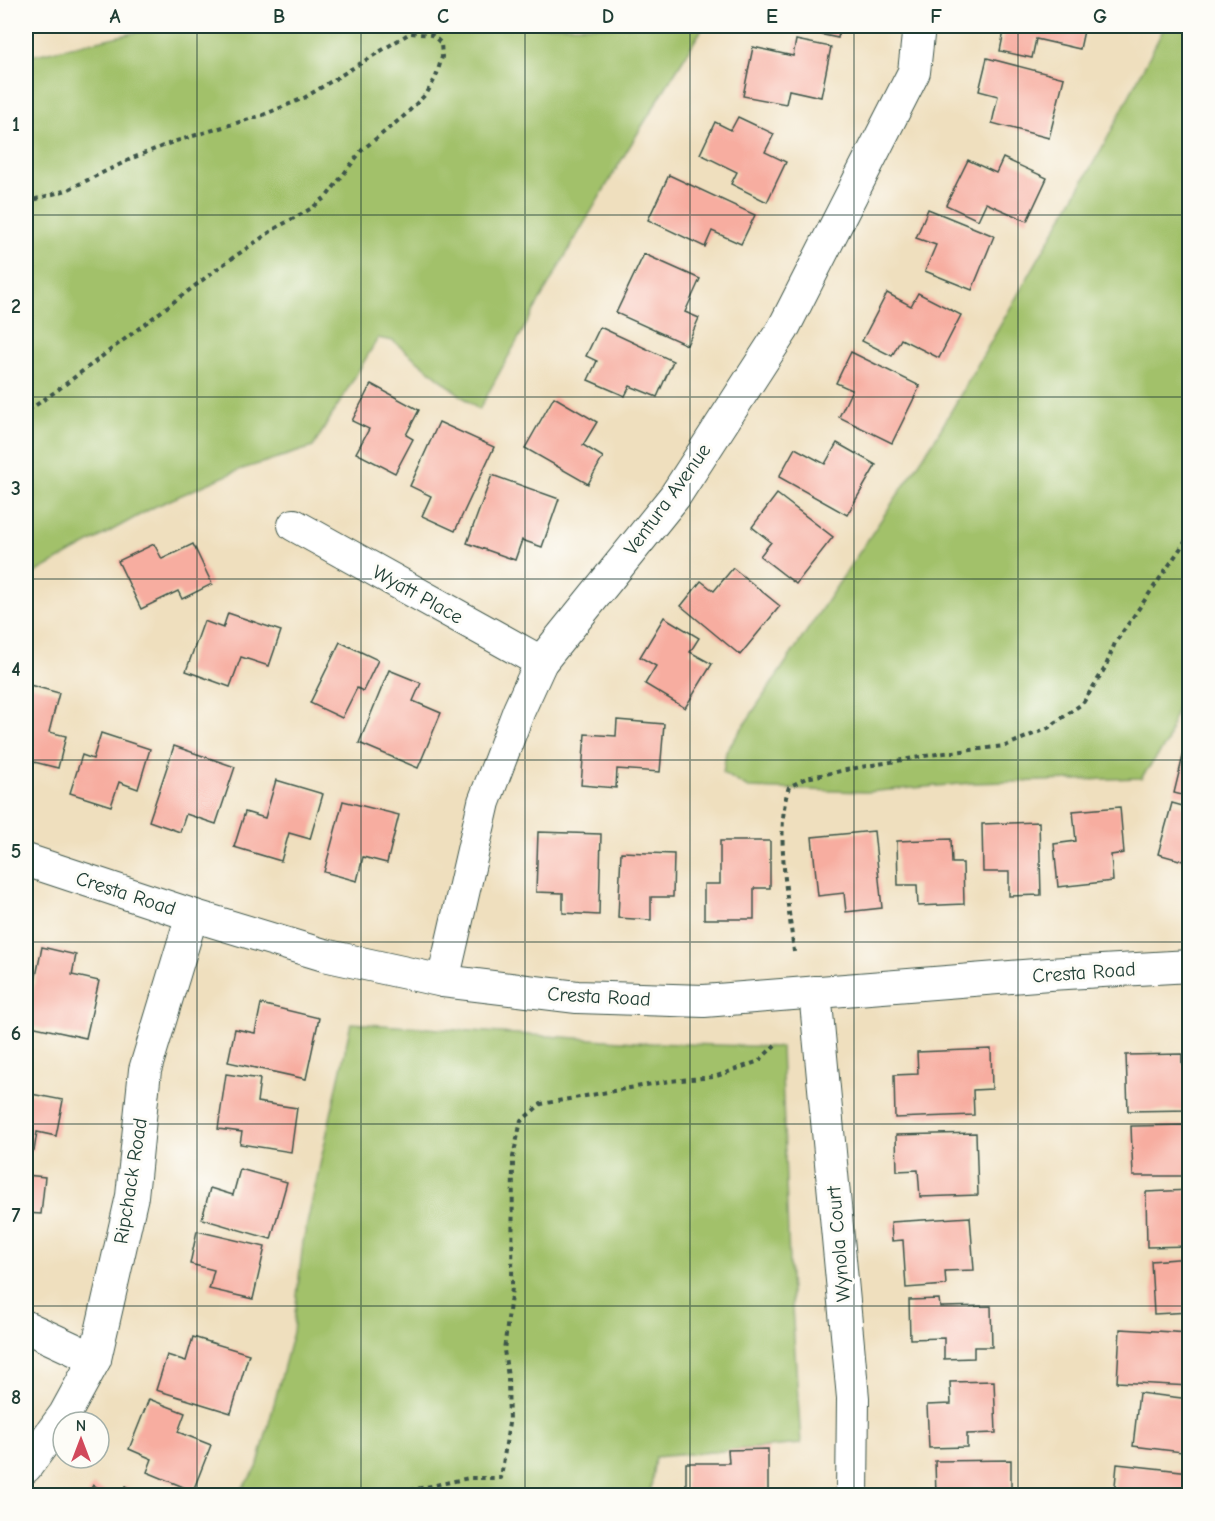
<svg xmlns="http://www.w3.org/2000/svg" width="1215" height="1521" font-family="'Comic Neue',sans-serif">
<rect width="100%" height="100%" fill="#fdfcf7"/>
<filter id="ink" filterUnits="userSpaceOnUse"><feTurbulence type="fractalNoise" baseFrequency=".0167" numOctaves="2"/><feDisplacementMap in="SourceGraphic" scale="12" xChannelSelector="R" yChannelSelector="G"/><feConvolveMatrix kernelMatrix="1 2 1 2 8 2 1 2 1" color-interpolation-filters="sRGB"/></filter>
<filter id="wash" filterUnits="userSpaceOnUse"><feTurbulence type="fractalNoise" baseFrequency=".008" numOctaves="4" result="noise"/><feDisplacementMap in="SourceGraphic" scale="24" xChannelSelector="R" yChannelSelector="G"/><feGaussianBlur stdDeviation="1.35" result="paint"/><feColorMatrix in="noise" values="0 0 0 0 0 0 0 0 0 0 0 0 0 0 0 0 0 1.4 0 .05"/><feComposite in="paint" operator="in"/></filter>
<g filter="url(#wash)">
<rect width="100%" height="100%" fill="#efdfbe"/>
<g fill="#a2c16a" stroke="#607f4f" stroke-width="1.5">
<path d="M 164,26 L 704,26 C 625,151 550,279 479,410 L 393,341 L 378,338 L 313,447 L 239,470 L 154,507 L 26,578 L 26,57 Z"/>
<path d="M 1165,26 L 1190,26 L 1190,660 L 1167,743 L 1141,778 L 972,783 L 866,792 L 748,788 L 723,773 L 726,752 L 935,439 L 1106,141 Z"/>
<path d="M 351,1023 L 651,1043 L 781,1047 L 789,1262 L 801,1444 L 655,1457 L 650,1495 L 236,1496 L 257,1468 L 293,1332 L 303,1242 Z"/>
</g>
<g id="blocks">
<g fill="#f7ada0">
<path d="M 801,26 L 840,26 L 838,38 L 800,30 Z"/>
<path d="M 1005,26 L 1085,26 L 1080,49 L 1036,39 L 1032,58 L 1000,51 Z"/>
<path d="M 796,40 L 831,47 L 821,97 L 789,90 L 786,104 L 743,96 L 753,47 L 793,56 Z"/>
<path d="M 987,58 L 1064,78 L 1049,138 L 992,123 L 998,96 L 979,91 Z"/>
<path d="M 738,117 L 774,134 L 765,152 L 786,162 L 767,202 L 731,184 L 737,172 L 700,154 L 715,122 L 731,130 Z"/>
<path d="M 1003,158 L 1047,178 L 1027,221 L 986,203 L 978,220 L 946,205 L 968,160 L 996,173 Z"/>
<path d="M 669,175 L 755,215 L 741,244 L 712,231 L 705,247 L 648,220 Z"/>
<path d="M 928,209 L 994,236 L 972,290 L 925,271 L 936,245 L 916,238 Z"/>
<path d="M 644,254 L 700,279 L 685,312 L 699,318 L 687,345 L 616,313 Z"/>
<path d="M 887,293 L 911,306 L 918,293 L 961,315 L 939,358 L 901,339 L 892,356 L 862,341 Z"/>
<path d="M 600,327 L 673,361 L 657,397 L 630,386 L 625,396 L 588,380 L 597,361 L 586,356 Z"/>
<path d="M 851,352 L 920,386 L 892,443 L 839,417 L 852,390 L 836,383 Z"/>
<path d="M 371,384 L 419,410 L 406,435 L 413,439 L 395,473 L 356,453 L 369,429 L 352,421 Z"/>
<path d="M 554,397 L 597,422 L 583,445 L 603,457 L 588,484 L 525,448 Z"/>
<path d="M 439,422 L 494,447 L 455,531 L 422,516 L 431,496 L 410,486 Z"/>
<path d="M 837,443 L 876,465 L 847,515 L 779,477 L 795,448 L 825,464 Z"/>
<path d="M 492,475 L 559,499 L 542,547 L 522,540 L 515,560 L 467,543 Z"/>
<path d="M 777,494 L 833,537 L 796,584 L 760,556 L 771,542 L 752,527 Z"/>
<path d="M 154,544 L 162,559 L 193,544 L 212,584 L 182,599 L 178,591 L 141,609 L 118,561 Z"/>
<path d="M 733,568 L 780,606 L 740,655 L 681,606 L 701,581 L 714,591 Z"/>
<path d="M 228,613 L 281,631 L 269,666 L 241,657 L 230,687 L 186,671 L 204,621 L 223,628 Z"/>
<path d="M 664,617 L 699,638 L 690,652 L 712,664 L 685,708 L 645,684 L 656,666 L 640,657 Z"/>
<path d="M 340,642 L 378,660 L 363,691 L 357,688 L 342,718 L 310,703 Z"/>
<path d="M 389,670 L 421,683 L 413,701 L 441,713 L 418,768 L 359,743 Z"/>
<path d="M 26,684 L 59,693 L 49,732 L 66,736 L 58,768 L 26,760 Z"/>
<path d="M 617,720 L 664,724 L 660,772 L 617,769 L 616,788 L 581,785 L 585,734 L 616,736 Z"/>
<path d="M 101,733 L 150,749 L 138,789 L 119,782 L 111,806 L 70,793 L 82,755 L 93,759 Z"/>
<path d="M 1187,740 L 1190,741 L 1190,797 L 1174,793 Z"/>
<path d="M 174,746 L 235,767 L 216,824 L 186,814 L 180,832 L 149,821 Z"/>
<path d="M 276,780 L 323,794 L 310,839 L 289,833 L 281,861 L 234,847 L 245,812 L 265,818 Z"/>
<path d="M 343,801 L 399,815 L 387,863 L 363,857 L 357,881 L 324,872 Z"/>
<path d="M 1172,803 L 1190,808 L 1190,863 L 1158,854 Z"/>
<path d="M 1120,807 L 1124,853 L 1111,855 L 1113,881 L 1058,887 L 1054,844 L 1076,841 L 1073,811 Z"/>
<path d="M 1039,822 L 1041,895 L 1009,896 L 1009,872 L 983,872 L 982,824 Z"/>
<path d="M 874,831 L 882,908 L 846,912 L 844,893 L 818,896 L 812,837 Z"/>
<path d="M 538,832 L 601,834 L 599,915 L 563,913 L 563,893 L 536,892 Z"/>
<path d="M 951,839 L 952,863 L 963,863 L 964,904 L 918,906 L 917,885 L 898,885 L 897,841 Z"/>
<path d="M 720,841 L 770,841 L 770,888 L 754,888 L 754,919 L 704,919 L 704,884 L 720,884 Z"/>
<path d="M 621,852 L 674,854 L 673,897 L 651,897 L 651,920 L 618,918 Z"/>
<path d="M 42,947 L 76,955 L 72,975 L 99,981 L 86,1038 L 26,1025 Z"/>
<path d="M 261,1004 L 319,1018 L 306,1079 L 228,1062 L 235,1029 L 255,1033 Z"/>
<path d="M 991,1049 L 992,1089 L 973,1090 L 974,1115 L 895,1118 L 894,1075 L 918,1074 L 917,1052 Z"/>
<path d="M 1182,1054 L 1182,1064 L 1190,1064 L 1190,1110 L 1128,1111 L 1126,1055 Z"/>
<path d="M 226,1074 L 260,1079 L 257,1102 L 297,1108 L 291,1152 L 240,1144 L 242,1132 L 218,1129 Z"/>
<path d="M 26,1093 L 63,1100 L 56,1136 L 37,1132 L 34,1151 L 26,1149 Z"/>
<path d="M 1190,1125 L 1190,1176 L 1133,1176 L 1131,1126 Z"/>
<path d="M 976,1133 L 978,1195 L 920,1197 L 918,1170 L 897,1171 L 896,1135 Z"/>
<path d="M 240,1169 L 287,1182 L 271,1239 L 202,1219 L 210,1188 L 233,1195 Z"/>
<path d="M 26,1175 L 45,1177 L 41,1214 L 26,1213 Z"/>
<path d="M 1190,1190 L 1190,1246 L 1147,1247 L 1146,1192 Z"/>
<path d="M 970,1217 L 974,1270 L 945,1271 L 946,1285 L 906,1288 L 903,1240 L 892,1241 L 891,1222 Z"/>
<path d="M 197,1231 L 265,1247 L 253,1299 L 209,1289 L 214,1270 L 190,1264 Z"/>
<path d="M 1190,1258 L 1190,1312 L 1154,1314 L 1151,1261 Z"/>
<path d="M 939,1299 L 940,1307 L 991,1306 L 992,1347 L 974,1347 L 974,1358 L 944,1359 L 944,1338 L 910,1339 L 909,1300 Z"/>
<path d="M 1120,1329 L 1190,1333 L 1190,1386 L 1117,1382 Z"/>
<path d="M 193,1337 L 249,1354 L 231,1413 L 156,1390 L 167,1355 L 186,1361 Z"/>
<path d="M 994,1381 L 996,1433 L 967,1434 L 967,1447 L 929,1448 L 927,1405 L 951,1404 L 950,1382 Z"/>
<path d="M 1139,1393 L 1190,1399 L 1190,1453 L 1133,1446 Z"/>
<path d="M 149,1399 L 185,1413 L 178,1432 L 211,1445 L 193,1491 L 147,1472 L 152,1459 L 129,1449 Z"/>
<path d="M 768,1449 L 768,1493 L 745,1493 L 745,1496 L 686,1496 L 686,1463 L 729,1463 L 728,1450 Z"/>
<path d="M 1011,1460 L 1011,1496 L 936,1496 L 935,1461 Z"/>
<path d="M 1117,1464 L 1190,1472 L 1190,1496 L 1114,1496 Z"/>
<path d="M 93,1485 L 112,1496 L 87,1496 Z"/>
<path d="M 125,1486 L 141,1496 L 120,1496 Z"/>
</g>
</g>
</g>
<g filter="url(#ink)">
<use href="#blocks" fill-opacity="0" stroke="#3e5549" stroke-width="1.5"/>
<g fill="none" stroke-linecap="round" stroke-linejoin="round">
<defs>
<g id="minor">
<path d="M 294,525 L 541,662"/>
<path d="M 26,860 L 192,915 L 324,955 L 443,981 L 577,997 L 704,1001 L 1049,974 L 1190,966"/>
<path d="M 443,981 L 484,802 L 519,710 L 541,662 L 675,496 L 783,329 L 914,72 L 919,26"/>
<path d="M 815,992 L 853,1398 L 852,1496"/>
<path d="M 26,1327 L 95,1359"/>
<path d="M 26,1467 L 65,1414 L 95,1359 L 132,1196 L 145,1070 L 192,915"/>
</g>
</defs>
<use href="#minor" stroke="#3e5549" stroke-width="34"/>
<g stroke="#3e5549" stroke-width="4" stroke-dasharray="4.5 4.5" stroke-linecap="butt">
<path d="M 26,202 L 67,190 L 135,157 L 173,142 L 263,115 L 304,98 L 410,33 L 432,35 L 441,43 L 442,57 L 436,77 L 427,93 L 404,116 L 362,150 L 327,196 L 312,208 L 276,228 L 221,266 L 59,389 L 26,412"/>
<path d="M 794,952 C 789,907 774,828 789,787 L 806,778 L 861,767 L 937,754 L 1005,746 L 1048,728 L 1083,703 L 1105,668 L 1115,643 L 1187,539 L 1190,531"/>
<path d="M 383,1496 L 469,1478 L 501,1478 L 509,1423 L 508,1377 L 504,1350 L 512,1288 L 513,1157 L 521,1121 L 541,1104 L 669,1081 L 714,1077 L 759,1061 L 775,1045"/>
</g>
<use href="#minor" stroke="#fff" stroke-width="32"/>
</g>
</g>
<path fill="none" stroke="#1f3d34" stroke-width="1.5" stroke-opacity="0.55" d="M 197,26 L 197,1496M 361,26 L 361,1496M 525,26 L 525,1496M 690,26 L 690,1496M 854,26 L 854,1496M 1018,26 L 1018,1496M 26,215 L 1190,215M 26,397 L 1190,397M 26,579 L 1190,579M 26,760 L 1190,760M 26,942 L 1190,942M 26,1124 L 1190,1124M 26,1306 L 1190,1306"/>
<g text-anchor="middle" stroke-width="6" stroke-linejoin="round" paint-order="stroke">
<g font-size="20" fill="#1f3d34" stroke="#fdfcf7">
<text transform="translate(667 499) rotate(-54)" y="7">Ventura Avenue</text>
<text transform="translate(418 594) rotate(29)" y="7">Wyatt Place</text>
<text transform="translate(126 893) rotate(18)" y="7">Cresta Road</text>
<text transform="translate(1084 972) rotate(-4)" y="7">Cresta Road</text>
<text transform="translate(599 996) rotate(3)" y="7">Cresta Road</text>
<text transform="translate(130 1181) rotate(-81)" y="7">Ripchack Road</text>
<text transform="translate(838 1244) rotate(-95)" y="7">Wynola Court</text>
</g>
</g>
<rect width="1215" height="1521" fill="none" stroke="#fdfcf7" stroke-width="66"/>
<g transform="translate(81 1440)"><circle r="28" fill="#fdfcf7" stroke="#a4b0a9" stroke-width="1.5"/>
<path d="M0-4.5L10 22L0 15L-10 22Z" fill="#d1495b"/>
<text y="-9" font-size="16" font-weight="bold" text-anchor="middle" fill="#1f3d34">N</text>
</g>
<rect x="33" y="33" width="1149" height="1455" fill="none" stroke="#1f3d34" stroke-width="2"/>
<g font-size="20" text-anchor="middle" font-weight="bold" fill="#1f3d34">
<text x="115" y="23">A</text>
<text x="279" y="23">B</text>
<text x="443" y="23">C</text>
<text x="608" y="23">D</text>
<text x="772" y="23">E</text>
<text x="936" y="23">F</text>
<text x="1100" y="23">G</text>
<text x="16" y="131">1</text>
<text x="16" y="313">2</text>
<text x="16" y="495">3</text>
<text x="16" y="676">4</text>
<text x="16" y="858">5</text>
<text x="16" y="1040">6</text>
<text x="16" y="1222">7</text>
<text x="16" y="1404">8</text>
</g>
</svg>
